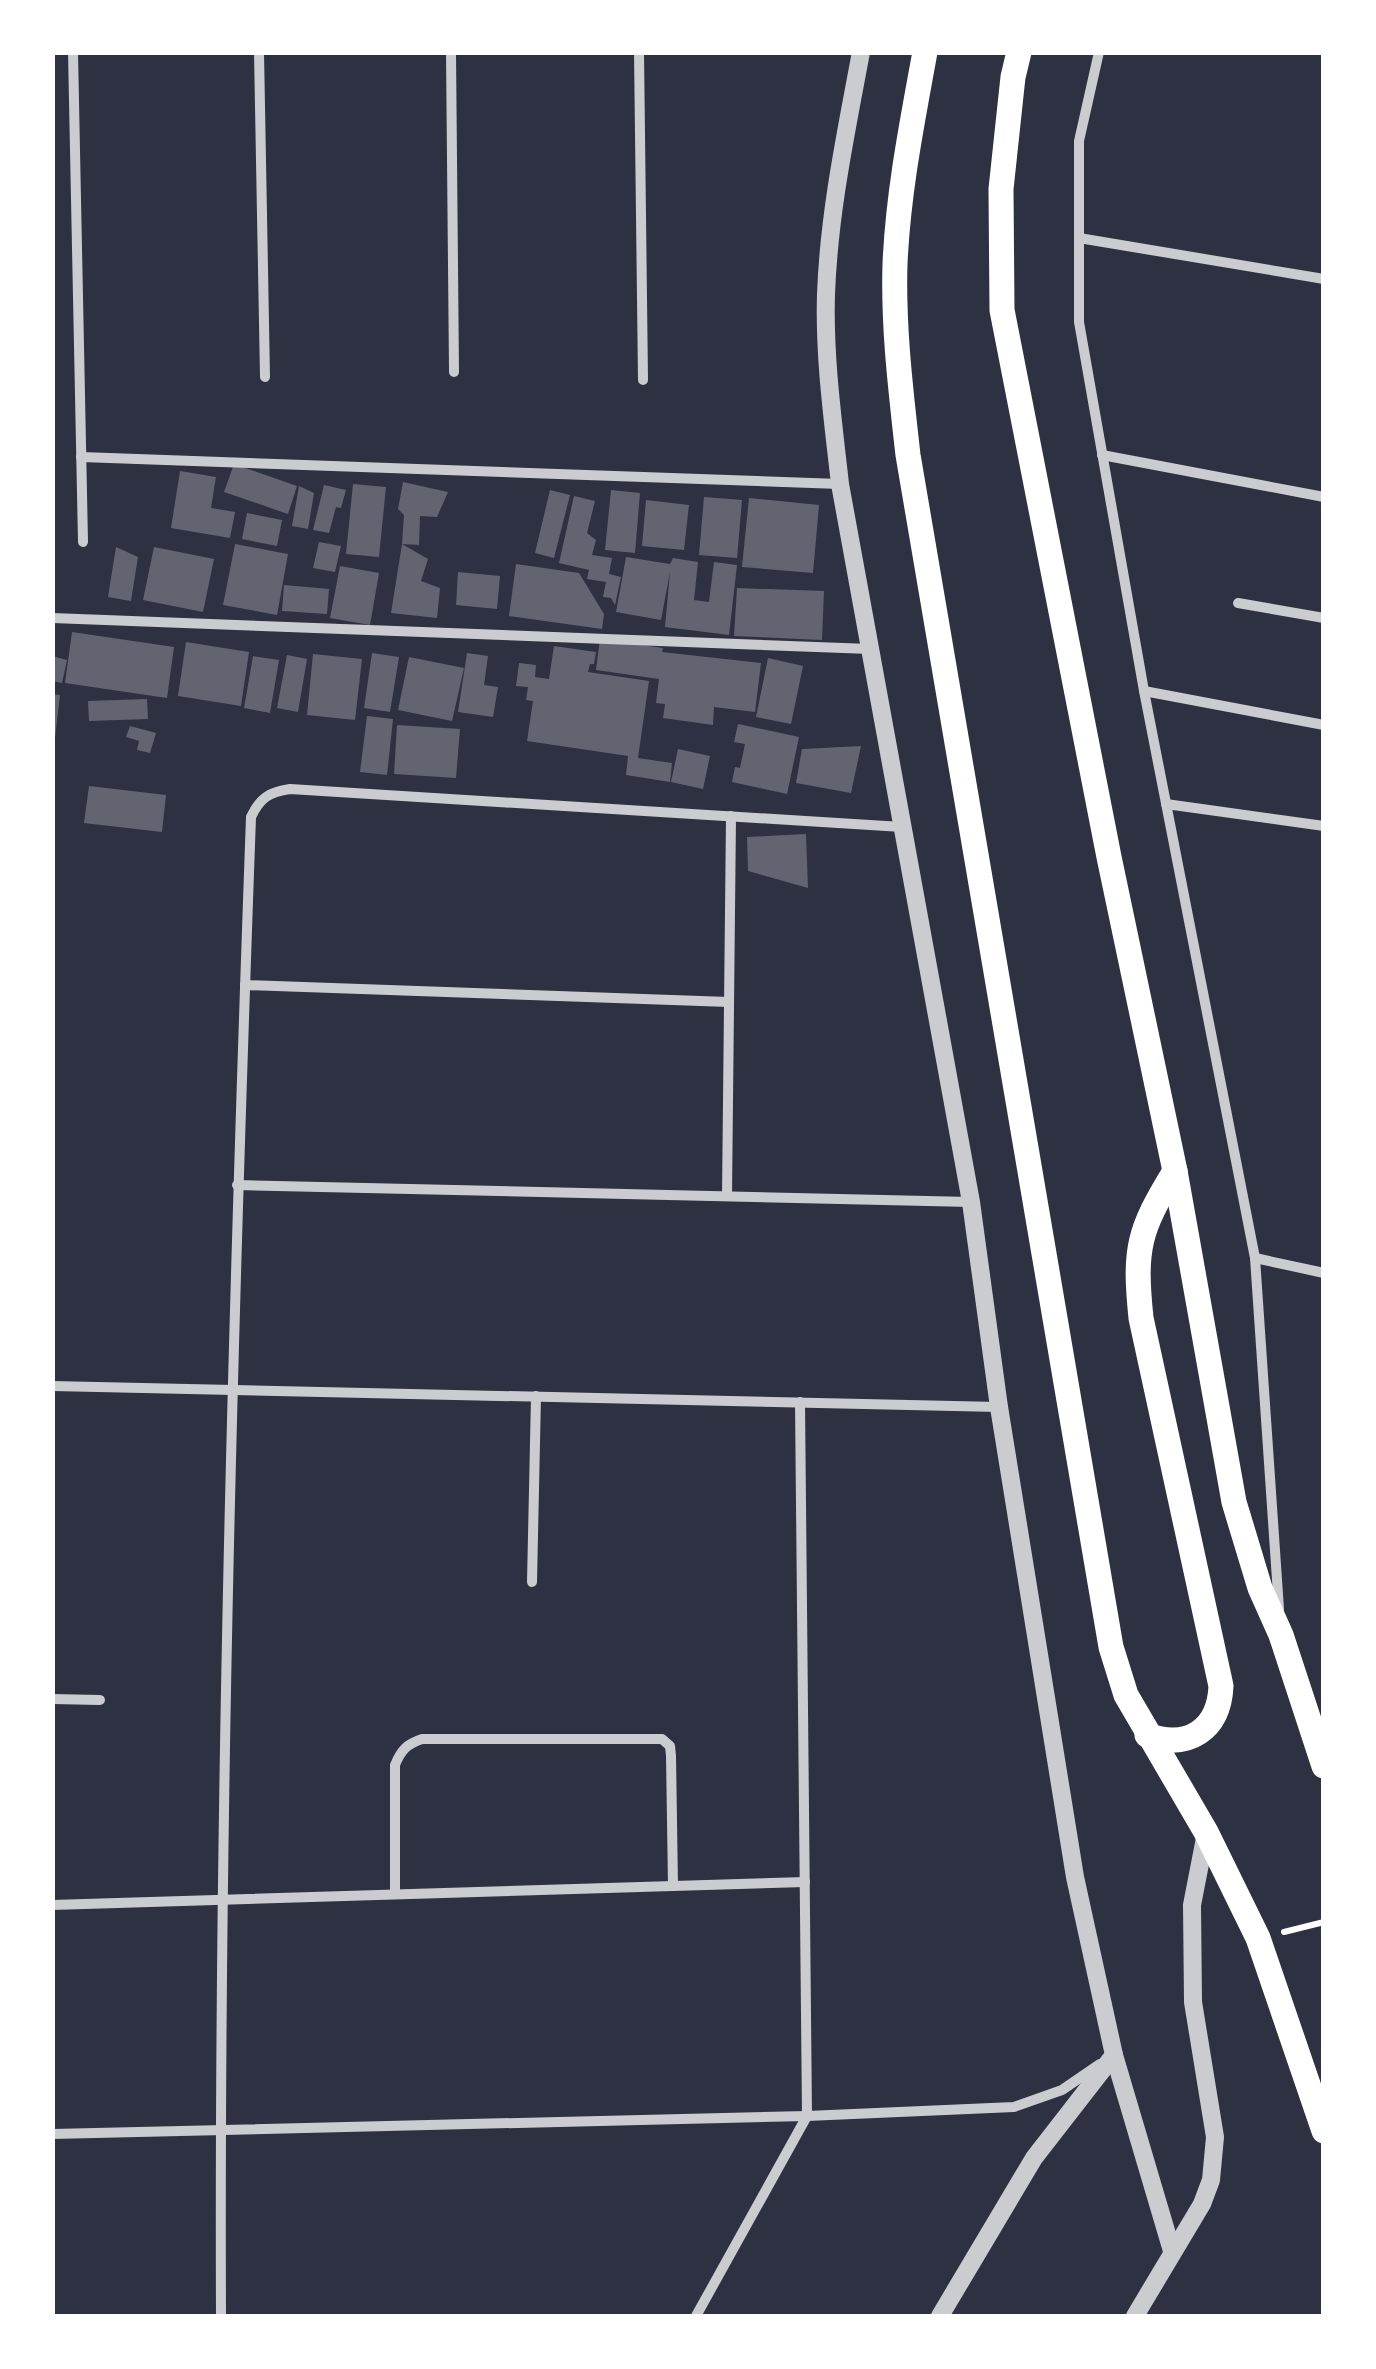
<svg xmlns="http://www.w3.org/2000/svg" width="1376" height="2369" font-family="Ubuntu,sans-serif">
<rect width="100%" height="100%" fill="#2d3142"/>
<g fill="#626471">
<path d="M 234,464 L 297,486 L 288,514 L 224,492 Z"/>
<path d="M 180,471 L 216,477 L 211,508 L 235,512 L 230,538 L 171,528 Z"/>
<path d="M 403,482 L 448,492 L 437,517 L 420,516 L 419,545 L 402,544 L 404,515 L 398,509 Z"/>
<path d="M 353,484 L 386,487 L 379,557 L 346,554 Z"/>
<path d="M 324,485 L 346,490 L 341,508 L 336,507 L 329,533 L 313,530 Z"/>
<path d="M 299,486 L 314,493 L 308,529 L 292,526 Z"/>
<path d="M 550,490 L 570,495 L 554,558 L 535,553 Z"/>
<path d="M 611,490 L 640,493 L 635,553 L 605,550 Z"/>
<path d="M 574,496 L 595,501 L 587,533 L 596,540 L 592,555 L 612,558 L 609,574 L 621,577 L 615,605 L 611,598 L 603,597 L 606,582 L 587,579 L 589,570 L 559,563 Z"/>
<path d="M 704,497 L 742,500 L 737,558 L 699,555 Z"/>
<path d="M 749,498 L 819,505 L 813,573 L 742,567 Z"/>
<path d="M 646,500 L 689,505 L 684,550 L 642,546 Z"/>
<path d="M 247,513 L 282,520 L 277,546 L 242,539 Z"/>
<path d="M 319,542 L 341,546 L 335,572 L 313,568 Z"/>
<path d="M 235,544 L 288,554 L 277,615 L 223,605 Z"/>
<path d="M 402,544 L 428,559 L 421,581 L 440,588 L 437,618 L 391,613 Z"/>
<path d="M 116,547 L 138,557 L 131,601 L 108,597 Z"/>
<path d="M 154,547 L 214,559 L 203,612 L 143,600 Z"/>
<path d="M 626,557 L 670,564 L 673,558 L 698,562 L 694,600 L 709,602 L 714,562 L 737,565 L 729,635 L 665,627 L 670,572 L 661,620 L 616,612 Z"/>
<path d="M 516,564 L 579,573 L 604,614 L 602,629 L 509,616 Z"/>
<path d="M 340,566 L 379,573 L 370,625 L 330,618 Z"/>
<path d="M 458,572 L 500,576 L 497,609 L 456,605 Z"/>
<path d="M 284,585 L 329,589 L 327,614 L 282,611 Z"/>
<path d="M 737,588 L 824,591 L 822,640 L 734,636 Z"/>
<path d="M 72,632 L 174,647 L 167,698 L 65,683 Z"/>
<path d="M 600,639 L 663,648 L 662,652 L 761,663 L 755,712 L 714,707 L 713,725 L 663,718 L 665,704 L 656,703 L 659,679 L 596,670 Z"/>
<path d="M 186,642 L 249,652 L 241,706 L 178,696 Z"/>
<path d="M 554,646 L 596,652 L 594,664 L 590,664 L 588,672 L 649,681 L 638,758 L 672,763 L 670,782 L 626,775 L 628,756 L 527,741 L 533,701 L 526,700 L 528,687 L 516,686 L 519,663 L 536,665 L 535,677 L 549,679 Z"/>
<path d="M 372,653 L 399,657 L 390,712 L 364,708 Z"/>
<path d="M 467,653 L 488,656 L 484,685 L 498,687 L 493,717 L 458,712 Z"/>
<path d="M 313,654 L 362,659 L 355,720 L 307,715 Z"/>
<path d="M 287,655 L 307,659 L 298,712 L 277,708 Z"/>
<path d="M 52,656 L 67,660 L 62,683 L 52,681 Z"/>
<path d="M 253,656 L 279,660 L 270,713 L 244,708 Z"/>
<path d="M 409,657 L 464,668 L 452,721 L 398,710 Z"/>
<path d="M 768,658 L 803,666 L 791,724 L 756,717 Z"/>
<path d="M 52,694 L 60,695 L 55,738 L 52,737 Z"/>
<path d="M 147,699 L 148,719 L 89,721 L 88,701 Z"/>
<path d="M 367,716 L 393,719 L 387,775 L 360,772 Z"/>
<path d="M 738,724 L 799,737 L 787,794 L 732,782 L 735,767 L 740,768 L 745,744 L 734,742 Z"/>
<path d="M 397,725 L 460,729 L 456,778 L 394,774 Z"/>
<path d="M 130,726 L 156,733 L 150,753 L 137,750 L 139,741 L 126,737 Z"/>
<path d="M 861,746 L 851,793 L 796,783 L 802,749 Z"/>
<path d="M 678,749 L 710,756 L 703,789 L 671,782 Z"/>
<path d="M 89,786 L 166,795 L 162,832 L 84,823 Z"/>
<path d="M 806,834 L 808,888 L 748,871 L 747,837 Z"/>
</g>
<g fill="none" stroke-linecap="round" stroke-linejoin="round">
<path stroke="#fff" stroke-width="6" d="M 1284,1932 L 1324,1922"/>
<g stroke="#caccd0" stroke-width="10">
<path d="M 73,52 L 83,542"/>
<path d="M 259,52 L 265,377"/>
<path d="M 451,52 L 454,372"/>
<path d="M 639,52 L 643,380"/>
<path d="M 1099,52 L 1079,141 L 1079,322 L 1144,691 L 1255,1258 L 1279,1609"/>
<path d="M 1079,238 L 1324,279"/>
<path d="M 1102,455 L 1324,497"/>
<path d="M 81,457 L 840,484"/>
<path d="M 1238,603 L 1324,618"/>
<path d="M 52,618 L 870,649"/>
<path d="M 1144,691 L 1324,725"/>
<path d="M 1166,804 L 1324,826"/>
<path d="M 245,985 L 729,1002"/>
<path d="M 237,1185 L 971,1202"/>
<path d="M 727,1196 L 731,816"/>
<path d="M 1255,1258 L 1324,1273"/>
<path d="M 52,1386 L 999,1407"/>
<path d="M 532,1582 L 536,1396"/>
<path d="M 52,1699 L 100,1700"/>
<path d="M 395,1894 L 395,1765 C 401,1750 407,1744 422,1739 L 662,1739 L 670,1746 L 671,1756 L 673,1886"/>
<path d="M 52,1905 L 805,1882"/>
<path d="M 52,2134 L 807,2116 L 1014,2107 L 1062,2090 L 1100,2064"/>
<path d="M 221,2316 C 219,1817 233,1316 251,817 C 260,798 269,792 290,789 L 902,827"/>
<path d="M 696,2316 L 807,2116 L 800,1402"/>
</g>
<g stroke="#caccd0" stroke-width="18">
<path d="M 861,52 C 846,133 829,212 826,294 C 824,357 833,421 840,484 L 971,1202 L 999,1407 L 1075,1877 L 1114,2055 L 1172,2251"/>
<path d="M 940,2316 L 1034,2158 L 1114,2055"/>
<path d="M 1135,2316 L 1202,2204 L 1211,2180 L 1215,2137 L 1193,2002 L 1192,1905 L 1206,1833"/>
</g>
<g stroke="#fff" stroke-width="25">
<path d="M 925,52 C 912,123 898,193 895,264 C 893,328 901,392 908,455 L 1111,1647 L 1126,1695 L 1206,1832 L 1258,1938 L 1324,2131"/>
<path d="M 1019,52 L 1013,77 L 1001,189 L 1002,310 L 1109,857 L 1175,1171 L 1234,1502 L 1260,1588 L 1281,1635 L 1324,1766"/>
<path d="M 1147,1735 C 1188,1750 1219,1730 1221,1686 L 1141,1318 C 1134,1249 1138,1231 1175,1171"/>
</g>
</g>
<rect width="1376" height="2369" fill="none" stroke="#ffffff" stroke-width="110"/>
</svg>
